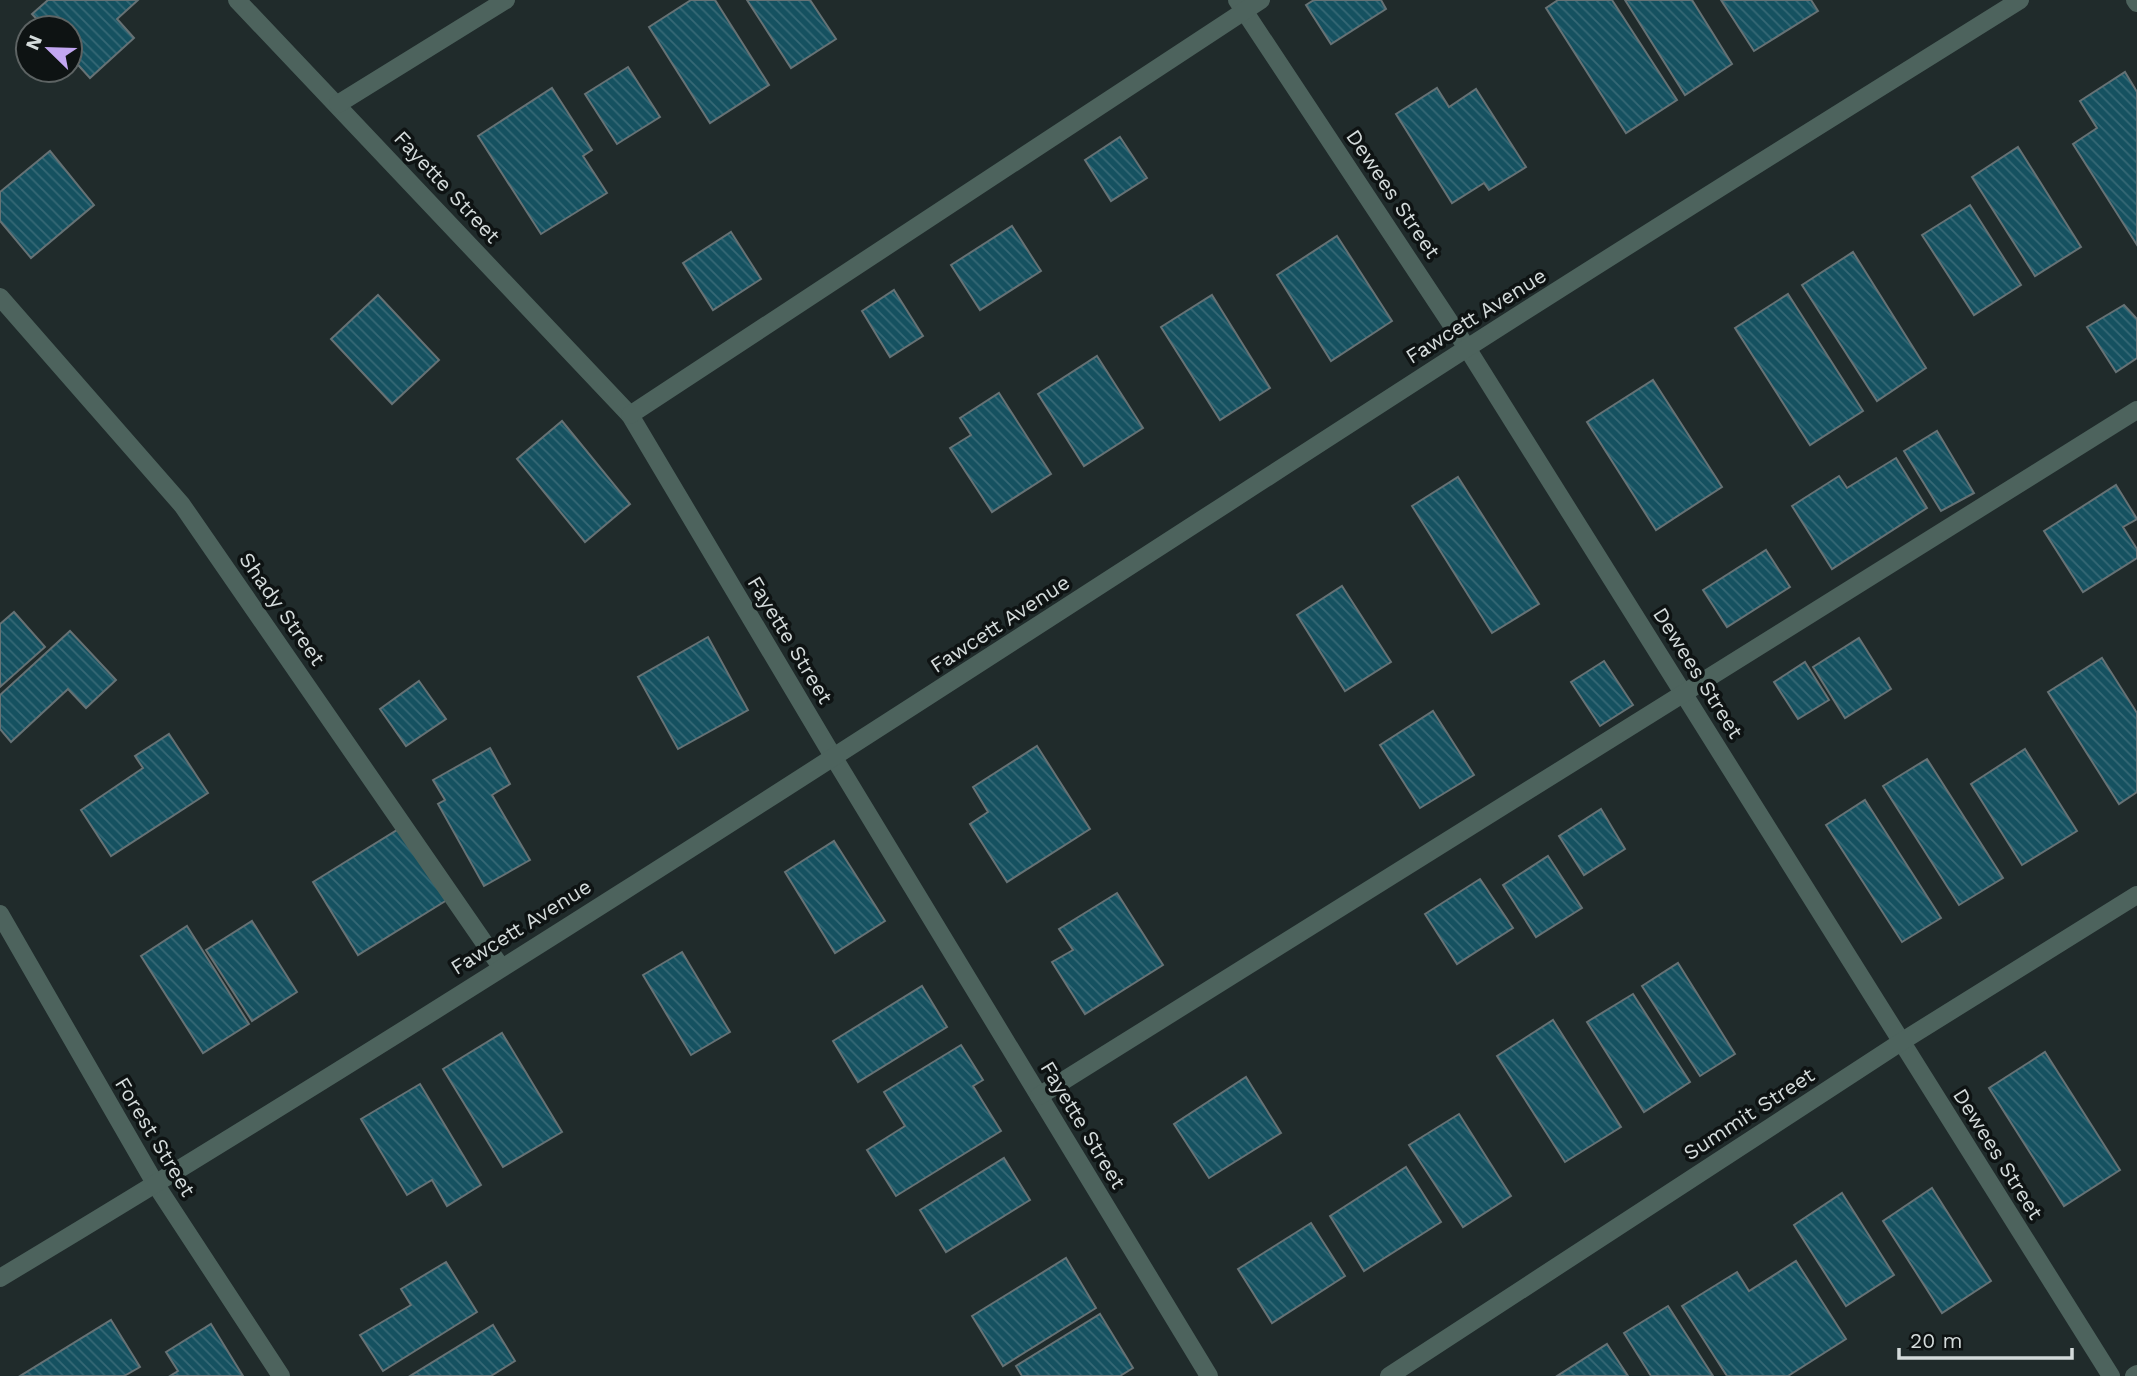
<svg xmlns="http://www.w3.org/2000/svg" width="2137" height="1376" font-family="'Work Sans',sans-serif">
<defs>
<pattern id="building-back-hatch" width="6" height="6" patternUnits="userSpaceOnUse" patternTransform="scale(1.75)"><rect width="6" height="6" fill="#155160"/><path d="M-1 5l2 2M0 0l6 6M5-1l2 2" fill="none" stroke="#366976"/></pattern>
</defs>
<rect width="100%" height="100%" fill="#202b2b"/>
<g fill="url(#building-back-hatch)" stroke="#667275" stroke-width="2">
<path d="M 48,0 L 138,0 L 117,19 L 134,38 L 90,78 L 70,56 L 70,28 L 45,28 L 32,14 Z"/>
<path d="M 691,0 L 715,0 L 769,85 L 710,123 L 649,27 Z"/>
<path d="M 747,0 L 810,0 L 836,39 L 791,68 Z"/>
<path d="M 1314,0 L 1381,0 L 1386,9 L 1331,44 L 1306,5 Z"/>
<path d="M 1558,0 L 1612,0 L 1677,100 L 1626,133 L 1546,8 Z"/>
<path d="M 1625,0 L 1692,0 L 1732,64 L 1685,95 Z"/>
<path d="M 1721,0 L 1811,0 L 1818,11 L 1754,51 Z"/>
<path d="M 628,67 L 660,117 L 617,144 L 585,94 Z"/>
<path d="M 2125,72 L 2137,92 L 2137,245 L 2073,144 L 2097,128 L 2080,101 Z"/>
<path d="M 552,88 L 592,150 L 583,156 L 607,193 L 541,234 L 478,136 Z"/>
<path d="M 1437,88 L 1449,107 L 1476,89 L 1526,167 L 1489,190 L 1484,183 L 1452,203 L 1396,114 Z"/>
<path d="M 1120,137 L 1147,178 L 1111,201 L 1085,160 Z"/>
<path d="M 2018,147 L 2081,247 L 2035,276 L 1972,177 Z"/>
<path d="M 50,151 L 94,205 L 31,258 L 0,221 L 0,192 Z"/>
<path d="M 1970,205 L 2021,285 L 1974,315 L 1922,235 Z"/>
<path d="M 1012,226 L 1041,271 L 980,310 L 951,265 Z"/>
<path d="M 731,232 L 761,279 L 713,310 L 683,263 Z"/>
<path d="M 1337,236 L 1392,321 L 1331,361 L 1277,275 Z"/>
<path d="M 1853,252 L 1926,368 L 1877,401 L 1802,285 Z"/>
<path d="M 894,290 L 923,336 L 890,357 L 862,311 Z"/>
<path d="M 1788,294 L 1863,411 L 1810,445 L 1735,328 Z"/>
<path d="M 378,295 L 439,360 L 392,404 L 331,339 Z"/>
<path d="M 1212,295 L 1270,388 L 1220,420 L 1161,327 Z"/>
<path d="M 2124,305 L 2137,319 L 2137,358 L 2116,372 L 2087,327 Z"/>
<path d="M 1097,356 L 1143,428 L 1084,466 L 1038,394 Z"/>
<path d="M 1653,380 L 1722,487 L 1656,530 L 1587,422 Z"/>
<path d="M 999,393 L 1051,474 L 992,512 L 950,448 L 971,435 L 960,418 Z"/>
<path d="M 562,421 L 630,504 L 585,542 L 517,459 Z"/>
<path d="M 1937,431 L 1974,493 L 1941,511 L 1904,451 Z"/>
<path d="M 1896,458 L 1927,508 L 1832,569 L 1792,506 L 1839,476 L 1847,488 Z"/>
<path d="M 1458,477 L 1539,604 L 1492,633 L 1412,506 Z"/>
<path d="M 2116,485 L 2137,519 L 2123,527 L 2137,549 L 2137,558 L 2083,592 L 2044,531 Z"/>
<path d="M 1766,550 L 1790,587 L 1727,627 L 1703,590 Z"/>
<path d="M 1342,586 L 1391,662 L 1345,691 L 1297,615 Z"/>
<path d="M 14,612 L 45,647 L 0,687 L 0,624 Z"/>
<path d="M 70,631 L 116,680 L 86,708 L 68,689 L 11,742 L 0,729 L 0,695 Z"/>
<path d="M 708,637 L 748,710 L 678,749 L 638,677 Z"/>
<path d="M 1859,638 L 1891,689 L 1845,718 L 1813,667 Z"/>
<path d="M 2102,658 L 2137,713 L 2137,792 L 2119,804 L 2048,692 Z"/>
<path d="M 1604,661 L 1633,705 L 1600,726 L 1571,682 Z"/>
<path d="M 1805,662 L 1829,700 L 1798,719 L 1774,682 Z"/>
<path d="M 419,681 L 446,719 L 406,746 L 380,709 Z"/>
<path d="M 1433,711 L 1474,775 L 1420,808 L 1380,745 Z"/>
<path d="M 169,734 L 208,793 L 111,856 L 81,810 L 143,768 L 135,756 Z"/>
<path d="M 1037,746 L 1090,829 L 1007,882 L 970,824 L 988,812 L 973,787 Z"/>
<path d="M 490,748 L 510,784 L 492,795 L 530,860 L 484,886 L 438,804 L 445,800 L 433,780 Z"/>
<path d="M 2025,749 L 2077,831 L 2022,865 L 1971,784 Z"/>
<path d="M 1927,759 L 2003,878 L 1959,905 L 1883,786 Z"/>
<path d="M 1865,800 L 1941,918 L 1902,942 L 1826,825 Z"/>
<path d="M 1601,809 L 1625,849 L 1584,875 L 1559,836 Z"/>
<path d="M 402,827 L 447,900 L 358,955 L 313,882 Z"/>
<path d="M 834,841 L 885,921 L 835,953 L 785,872 Z"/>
<path d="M 1548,856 L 1582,908 L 1536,937 L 1503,885 Z"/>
<path d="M 1480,879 L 1513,928 L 1457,964 L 1425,914 Z"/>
<path d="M 1117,893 L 1163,965 L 1085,1014 L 1052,962 L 1073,950 L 1059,929 Z"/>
<path d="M 252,921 L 297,992 L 252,1021 L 206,950 Z"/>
<path d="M 187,926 L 249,1024 L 203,1053 L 141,956 Z"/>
<path d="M 682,952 L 730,1032 L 691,1055 L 643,975 Z"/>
<path d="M 1678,963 L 1735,1054 L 1700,1076 L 1642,986 Z"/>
<path d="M 922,986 L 947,1027 L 858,1082 L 833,1041 Z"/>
<path d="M 1633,994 L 1690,1082 L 1644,1112 L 1587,1022 Z"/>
<path d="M 1553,1020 L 1621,1127 L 1565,1162 L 1497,1056 Z"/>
<path d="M 502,1033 L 562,1132 L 503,1167 L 443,1069 Z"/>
<path d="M 961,1045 L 983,1080 L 973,1086 L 1001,1131 L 896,1196 L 867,1150 L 905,1126 L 884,1092 Z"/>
<path d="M 2045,1052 L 2120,1170 L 2064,1206 L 1989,1088 Z"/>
<path d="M 1246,1077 L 1281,1133 L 1209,1178 L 1174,1124 Z"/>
<path d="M 420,1084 L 481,1185 L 447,1206 L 432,1180 L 407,1195 L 361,1119 Z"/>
<path d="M 1459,1114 L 1511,1196 L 1463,1227 L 1409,1145 Z"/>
<path d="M 1004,1158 L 1030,1200 L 946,1252 L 920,1210 Z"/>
<path d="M 1406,1167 L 1441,1222 L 1364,1271 L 1330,1216 Z"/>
<path d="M 1932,1188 L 1991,1281 L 1942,1313 L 1883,1221 Z"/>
<path d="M 1842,1193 L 1894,1275 L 1846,1306 L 1794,1225 Z"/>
<path d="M 1311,1223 L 1345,1276 L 1272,1323 L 1238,1269 Z"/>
<path d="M 1066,1258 L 1096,1308 L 1003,1366 L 972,1316 Z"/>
<path d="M 1796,1261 L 1846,1339 L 1788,1376 L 1727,1376 L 1682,1306 L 1737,1272 L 1749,1291 Z"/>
<path d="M 446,1262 L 477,1312 L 383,1371 L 360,1335 L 411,1305 L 401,1289 Z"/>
<path d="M 1668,1306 L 1713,1376 L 1651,1376 L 1624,1333 Z"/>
<path d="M 1100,1314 L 1133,1368 L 1120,1376 L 1022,1376 L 1016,1366 Z"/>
<path d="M 111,1320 L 140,1367 L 124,1376 L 20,1376 Z"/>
<path d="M 211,1324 L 243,1376 L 170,1376 L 178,1371 L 166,1352 Z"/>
<path d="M 493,1325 L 515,1361 L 491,1376 L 410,1376 Z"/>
<path d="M 1607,1344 L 1628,1376 L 1557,1376 Z"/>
</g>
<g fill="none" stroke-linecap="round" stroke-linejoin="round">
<g stroke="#4d635d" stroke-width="18">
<path d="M 237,0 L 630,415 L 834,758 L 1209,1376"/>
<path d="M 1237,0 L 1467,348 L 2111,1376"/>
<path d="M 2135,0 L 2137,3"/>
<path d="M 338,104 L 506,0"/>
<path d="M 0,297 L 182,505 L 501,967"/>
<path d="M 630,415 L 1261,0"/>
<path d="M 0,914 L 156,1185 L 281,1376"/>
<path d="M 1039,1096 L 2137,410"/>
<path d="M 0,1278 C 494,981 976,665 1461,352 C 1646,233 1833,117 2020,0"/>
<path d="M 1389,1376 L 1901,1042 L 2137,895"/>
<path d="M 2134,1376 L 2137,1374"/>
</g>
</g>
<g text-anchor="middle" stroke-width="7" stroke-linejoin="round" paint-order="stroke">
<g font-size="21" fill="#d4dbdb" stroke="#0e1313">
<text transform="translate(447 187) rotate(47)" y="7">Fayette Street</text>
<text transform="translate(1393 194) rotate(56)" y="7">Dewees Street</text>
<text transform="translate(1476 316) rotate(-32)" y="7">Fawcett Avenue</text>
<text transform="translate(282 609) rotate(55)" y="7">Shady Street</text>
<text transform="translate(1000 624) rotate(-33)" y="7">Fawcett Avenue</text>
<text transform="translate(790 640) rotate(59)" y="7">Fayette Street</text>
<text transform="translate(1698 673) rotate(58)" y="7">Dewees Street</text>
<text transform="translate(521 927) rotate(-32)" y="7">Fawcett Avenue</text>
<text transform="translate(1749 1114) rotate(-33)" y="7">Summit Street</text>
<text transform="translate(1083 1125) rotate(59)" y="7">Fayette Street</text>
<text transform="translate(155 1137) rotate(59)" y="7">Forest Street</text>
<text transform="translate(1998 1154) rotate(58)" y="7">Dewees Street</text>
</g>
</g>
<g transform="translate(49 49) rotate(293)"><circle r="33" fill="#0e1313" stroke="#5d6363" stroke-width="2"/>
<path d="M0-5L12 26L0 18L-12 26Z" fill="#c3a7f2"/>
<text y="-10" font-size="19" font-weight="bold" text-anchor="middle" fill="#d4dbdb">N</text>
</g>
<path d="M1899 1348v10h173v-10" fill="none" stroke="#d4dbdb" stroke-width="3.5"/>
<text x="1910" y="1348" font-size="21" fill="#d4dbdb" stroke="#0e1313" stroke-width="5" paint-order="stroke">20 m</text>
</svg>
